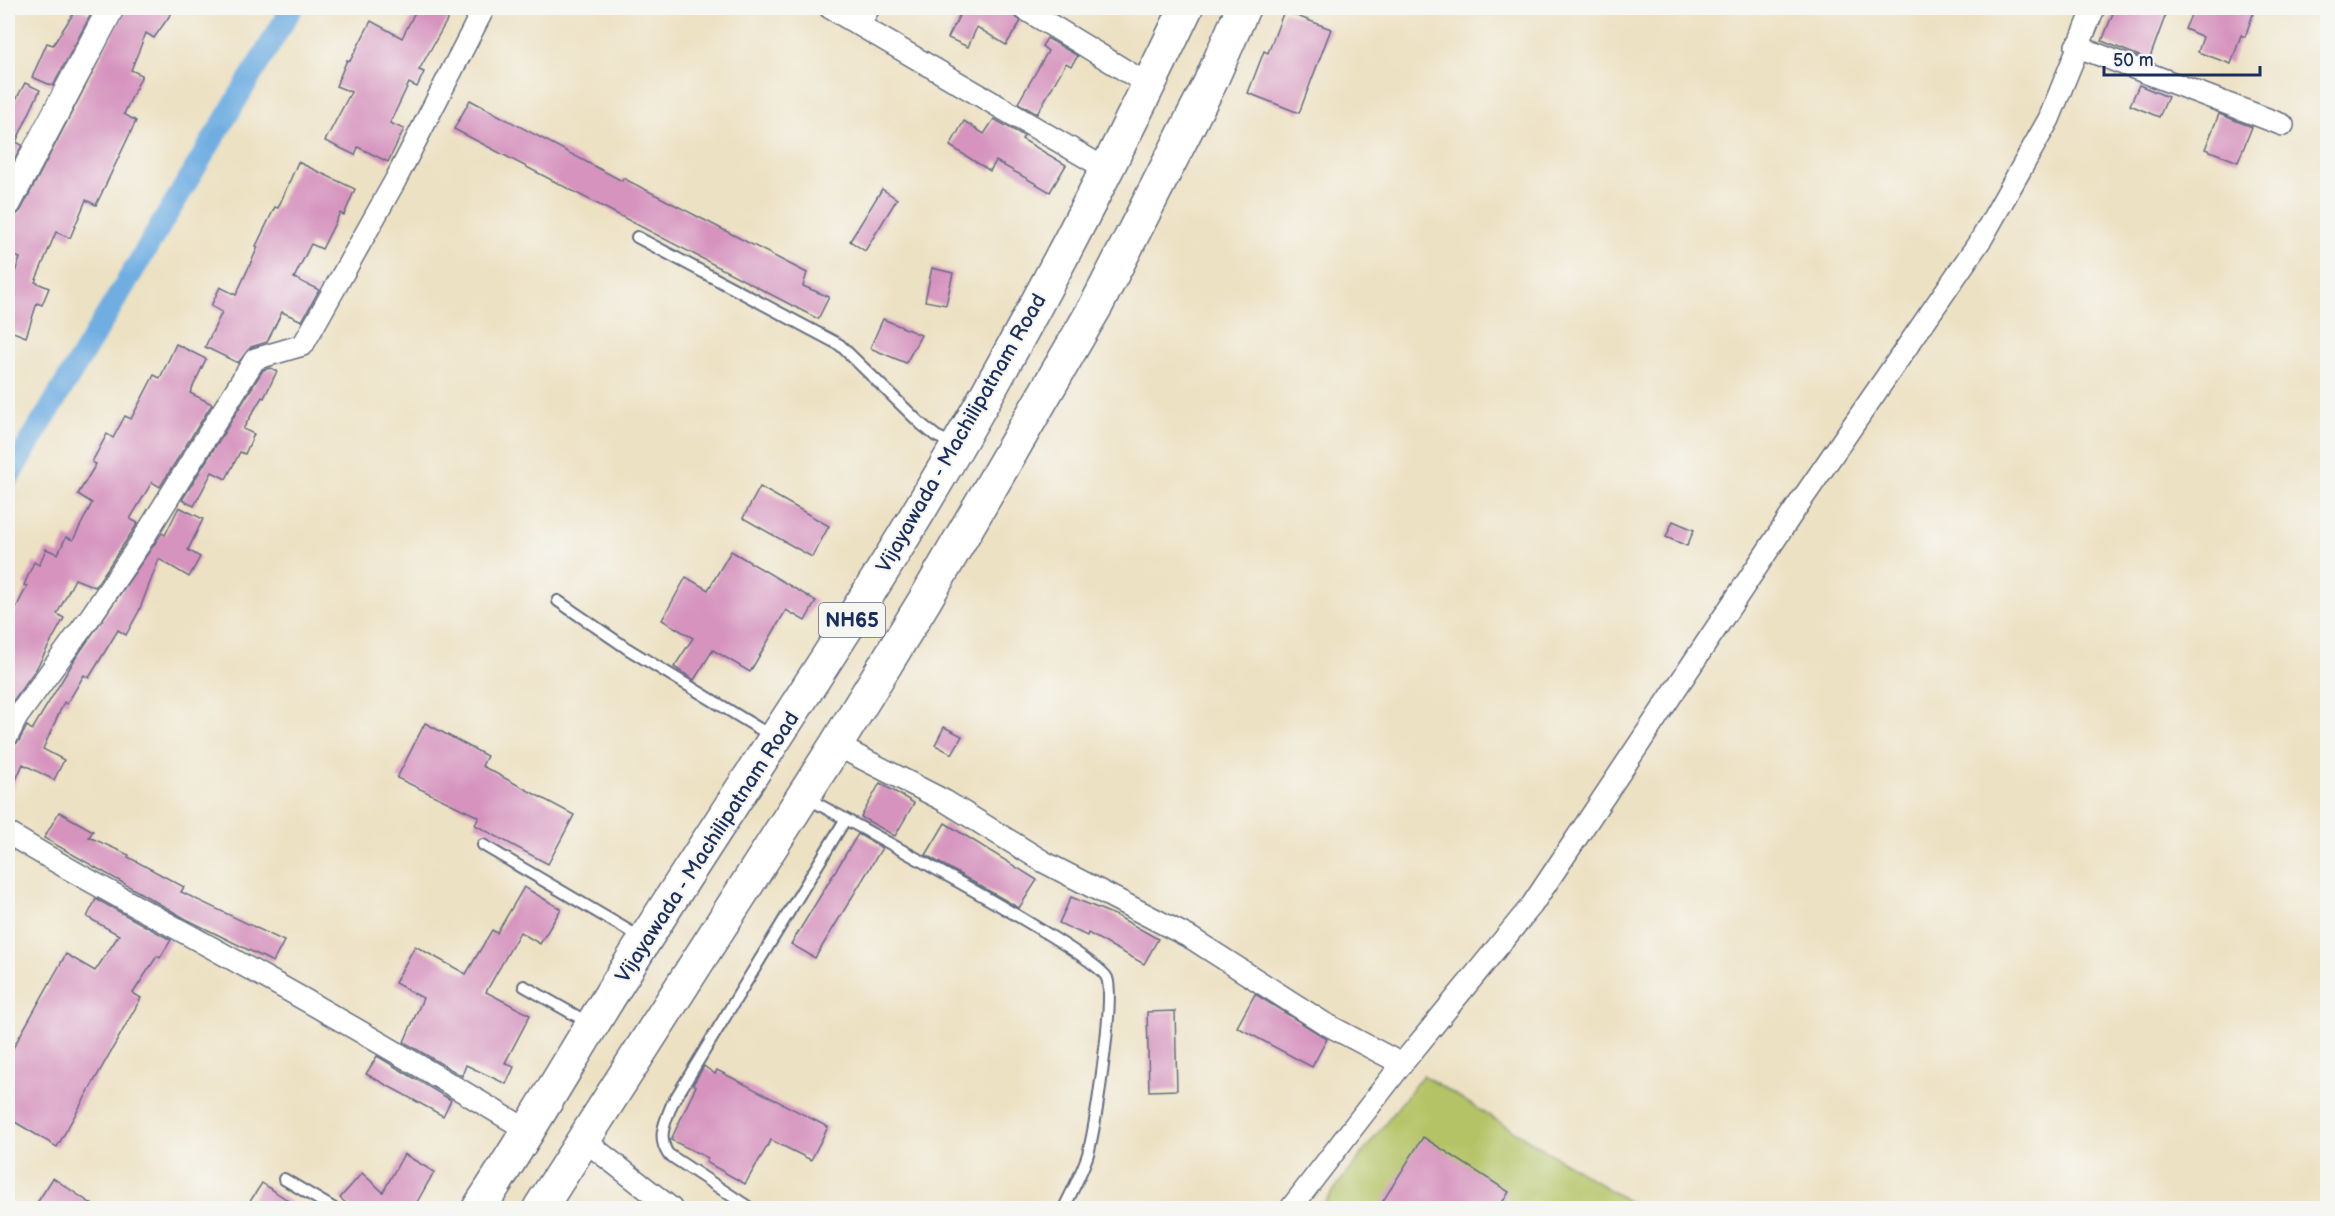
<svg xmlns="http://www.w3.org/2000/svg" width="2335" height="1216" font-family="'Balsamiq Sans',sans-serif">
<rect width="100%" height="100%" fill="#f6f6f2"/>
<filter id="ink" filterUnits="userSpaceOnUse"><feTurbulence type="fractalNoise" baseFrequency=".0167" numOctaves="2"/><feDisplacementMap in="SourceGraphic" scale="12" xChannelSelector="R" yChannelSelector="G"/><feConvolveMatrix kernelMatrix="1 2 1 2 8 2 1 2 1" color-interpolation-filters="sRGB"/></filter>
<filter id="wash" filterUnits="userSpaceOnUse"><feTurbulence type="fractalNoise" baseFrequency=".008" numOctaves="4" result="noise"/><feDisplacementMap in="SourceGraphic" scale="24" xChannelSelector="R" yChannelSelector="G"/><feGaussianBlur stdDeviation="1.35" result="paint"/><feColorMatrix in="noise" values="0 0 0 0 0 0 0 0 0 0 0 0 0 0 0 0 0 1.4 0 .05"/><feComposite in="paint" operator="in"/></filter>
<g filter="url(#wash)">
<rect width="100%" height="100%" fill="#ede1c3"/>
<path fill="#b4c365" stroke="#687962" stroke-width="1.5" d="M 1423,1075 L 1639,1208 L 1320,1208 Z"/>
<g fill="none" stroke-linecap="round" stroke-linejoin="round">
<path stroke="#6faee2" stroke-width="22" d="M 8,478 L 292,8"/>
</g>
<g id="blocks">
<g fill="#d693be">
<path d="M 77,8 L 91,14 L 53,86 L 32,77 L 47,43 L 53,45 Z"/>
<path d="M 126,8 L 175,8 L 154,38 L 146,33 L 131,70 L 142,75 L 124,114 L 136,121 L 96,205 L 86,200 L 70,238 L 56,232 L 35,282 L 49,288 L 42,305 L 37,303 L 26,337 L 8,330 L 8,321 L 16,295 L 8,292 L 20,258 L 8,254 L 8,218 L 15,216 L 21,210 Z"/>
<path d="M 417,8 L 454,8 L 419,70 L 424,72 L 417,87 L 409,83 L 390,123 L 404,129 L 388,162 L 358,147 L 355,155 L 325,141 L 351,92 L 336,86 L 347,60 L 350,61 L 371,21 L 402,38 Z"/>
<path d="M 963,8 L 1002,8 L 1021,21 L 1006,45 L 977,27 L 968,47 L 948,38 Z"/>
<path d="M 2115,8 L 2149,8 L 2166,14 L 2149,60 L 2102,41 Z"/>
<path d="M 2194,8 L 2255,8 L 2245,37 L 2241,35 L 2231,64 L 2198,52 L 2203,37 L 2185,29 Z"/>
<path d="M 1284,11 L 1331,29 L 1299,113 L 1248,93 L 1264,51 L 1268,53 Z"/>
<path d="M 1047,38 L 1078,56 L 1071,66 L 1066,63 L 1037,114 L 1018,103 L 1048,51 L 1042,46 Z"/>
<path d="M 25,83 L 40,90 L 16,142 L 22,145 L 8,172 L 8,114 Z"/>
<path d="M 2139,85 L 2168,97 L 2159,117 L 2130,105 Z"/>
<path d="M 470,100 L 622,181 L 623,178 L 807,273 L 803,286 L 829,297 L 818,319 L 454,129 Z"/>
<path d="M 2219,114 L 2252,127 L 2238,162 L 2205,149 Z"/>
<path d="M 994,119 L 1024,136 L 1022,139 L 1066,165 L 1050,192 L 996,161 L 990,171 L 950,146 L 964,121 L 984,134 Z"/>
<path d="M 298,162 L 355,189 L 344,215 L 340,213 L 322,249 L 311,244 L 294,278 L 319,290 L 302,321 L 282,312 L 267,342 L 251,347 L 238,363 L 205,347 L 222,312 L 211,306 L 220,287 L 236,295 L 258,247 L 256,246 L 275,207 L 278,208 Z"/>
<path d="M 882,189 L 897,199 L 865,251 L 850,241 Z"/>
<path d="M 932,268 L 953,273 L 946,305 L 925,301 Z"/>
<path d="M 883,319 L 921,335 L 906,363 L 870,348 Z"/>
<path d="M 176,344 L 206,359 L 190,393 L 212,404 L 160,487 L 152,482 L 130,519 L 138,523 L 95,587 L 75,579 L 57,614 L 64,618 L 36,669 L 8,708 L 8,624 L 27,586 L 24,585 L 34,562 L 39,565 L 46,549 L 58,554 L 66,537 L 73,540 L 92,503 L 78,494 L 96,464 L 92,462 L 107,434 L 113,438 L 125,416 L 131,419 L 154,375 L 160,378 Z"/>
<path d="M 271,368 L 277,371 L 264,398 L 262,397 L 243,429 L 254,434 L 245,454 L 240,452 L 226,479 L 212,472 L 194,506 L 182,500 L 263,370 Z"/>
<path d="M 760,487 L 829,526 L 812,557 L 743,518 Z"/>
<path d="M 179,507 L 203,519 L 188,550 L 200,557 L 189,577 L 159,559 L 139,611 L 126,635 L 118,630 L 89,678 L 84,675 L 67,704 L 64,702 L 43,749 L 64,760 L 54,780 L 23,764 L 8,798 L 8,756 L 12,747 L 19,741 L 27,726 L 32,730 L 75,659 L 162,533 L 165,535 Z"/>
<path d="M 1673,521 L 1694,530 L 1687,546 L 1666,537 Z"/>
<path d="M 731,551 L 816,601 L 805,621 L 786,610 L 750,672 L 713,650 L 694,680 L 674,667 L 693,638 L 662,620 L 686,577 L 708,590 Z"/>
<path d="M 425,723 L 487,756 L 482,766 L 574,815 L 548,864 L 475,825 L 479,817 L 397,778 Z"/>
<path d="M 944,727 L 962,736 L 952,754 L 935,745 Z"/>
<path d="M 880,783 L 914,803 L 895,836 L 861,817 Z"/>
<path d="M 59,812 L 93,831 L 89,837 L 129,855 L 128,857 L 184,887 L 181,892 L 284,941 L 273,962 L 186,919 L 44,838 Z"/>
<path d="M 945,823 L 1037,880 L 1019,908 L 926,855 Z"/>
<path d="M 858,834 L 882,848 L 815,958 L 791,944 Z"/>
<path d="M 524,887 L 561,909 L 540,944 L 520,932 L 486,992 L 530,1015 L 505,1063 L 514,1067 L 506,1084 L 466,1065 L 462,1076 L 404,1042 L 423,998 L 395,983 L 415,946 L 466,974 L 492,930 L 497,933 Z"/>
<path d="M 1071,897 L 1117,916 L 1158,939 L 1144,964 L 1088,933 L 1087,936 L 1059,923 Z"/>
<path d="M 96,899 L 171,940 L 160,958 L 157,956 L 133,993 L 141,998 L 57,1147 L 8,1118 L 8,1057 L 66,954 L 95,971 L 119,935 L 87,917 Z"/>
<path d="M 1255,994 L 1327,1039 L 1312,1067 L 1237,1027 Z"/>
<path d="M 1175,1011 L 1177,1090 L 1149,1091 L 1147,1012 Z"/>
<path d="M 377,1056 L 451,1100 L 443,1116 L 366,1074 Z"/>
<path d="M 704,1066 L 715,1074 L 717,1070 L 828,1127 L 811,1160 L 771,1140 L 745,1184 L 706,1162 L 708,1158 L 671,1140 L 696,1086 L 693,1084 Z"/>
<path d="M 1423,1137 L 1509,1192 L 1498,1209 L 1378,1209 Z"/>
<path d="M 404,1154 L 434,1172 L 413,1209 L 353,1209 L 340,1198 L 362,1173 L 383,1192 Z"/>
<path d="M 53,1178 L 99,1209 L 33,1209 Z"/>
<path d="M 262,1183 L 301,1209 L 245,1209 Z"/>
</g>
</g>
</g>
<g filter="url(#ink)">
<use href="#blocks" fill-opacity="0" stroke="#646d81" stroke-width="1.5"/>
<g fill="none" stroke-linecap="round" stroke-linejoin="round">
<defs>
<g id="service">
<path d="M 637,237 L 840,345 L 921,424 L 936,436 L 955,445"/>
<path d="M 558,601 L 628,649 L 773,737"/>
<path d="M 807,798 C 848,821 1096,953 1107,978 C 1115,999 1095,1128 1088,1154 C 1082,1173 1072,1191 1064,1208"/>
<path d="M 483,845 L 643,939"/>
<path d="M 524,986 L 589,1023"/>
<path d="M 284,1179 L 333,1208"/>
<path d="M 750,1208 L 668,1154 C 657,1137 665,1122 672,1104 L 845,820"/>
</g>
<g id="minor">
<path d="M 830,8 L 1106,169"/>
<path d="M 1023,8 L 1149,85"/>
<path d="M 859,24 L 869,8"/>
<path d="M 2076,46 L 2283,125"/>
<path d="M 8,735 L 17,717 L 91,616 L 141,542 L 255,359 L 303,345 L 395,181 L 484,8"/>
<path d="M 836,745 L 945,801 L 1044,862 L 1191,938 L 1324,1023 L 1402,1064"/>
<path d="M 8,833 C 72,873 139,907 205,944 C 314,1004 421,1066 527,1130"/>
<path d="M 584,1140 L 671,1208"/>
<path d="M 1291,1208 L 1402,1064 L 1532,905 L 1794,511 L 1982,238 L 2049,119 L 2094,8"/>
</g>
<path id="tertiary" d="M 8,203 L 111,8"/>
<g id="trunk">
<path d="M 479,1208 C 530,1131 576,1049 626,970 C 716,825 813,685 902,539 C 1007,368 1100,188 1186,8"/>
<path d="M 540,1208 L 836,745 L 925,600 L 1097,304 L 1210,83 L 1243,8"/>
</g>
</defs>
<use href="#service" stroke="#646d81" stroke-width="14"/>
<use href="#minor" stroke="#646d81" stroke-width="24"/>
<use href="#tertiary" stroke="#646d81" stroke-width="28"/>
<use href="#trunk" stroke="#646d81" stroke-width="36"/>
<use href="#service" stroke="#fff" stroke-width="10"/>
<use href="#minor" stroke="#fff" stroke-width="21"/>
<use href="#tertiary" stroke="#fff" stroke-width="26"/>
<use href="#trunk" stroke="#fff" stroke-width="33"/>
</g>
</g>
<g text-anchor="middle" stroke-width="4.5" stroke-linejoin="round" paint-order="stroke">
<rect fill="#f6f6f2" stroke="#5d6b8a" stroke-width="1.5" x="819" y="603" width="66" height="34" rx="4.5"/>
<g font-size="20" font-weight="bold" fill="#1b2f5e">
<text x="852" y="627">NH65</text>
</g>
<g font-size="21" fill="#1b2f5e" stroke="#f6f6f2">
<text transform="translate(961 433) rotate(-60)" y="7">Vijayawada - Machilipatnam Road</text>
<text transform="translate(707 847) rotate(-57)" y="7">Vijayawada - Machilipatnam Road</text>
</g>
</g>
<rect width="2335" height="1216" fill="none" stroke="#f6f6f2" stroke-width="30"/>
<path d="M2104 66v9h156v-9" fill="none" stroke="#1b2f5e" stroke-width="3"/>
<text x="2113" y="66" font-size="18" fill="#1b2f5e" stroke="#f6f6f2" stroke-width="4.5" paint-order="stroke">50 m</text>
</svg>
